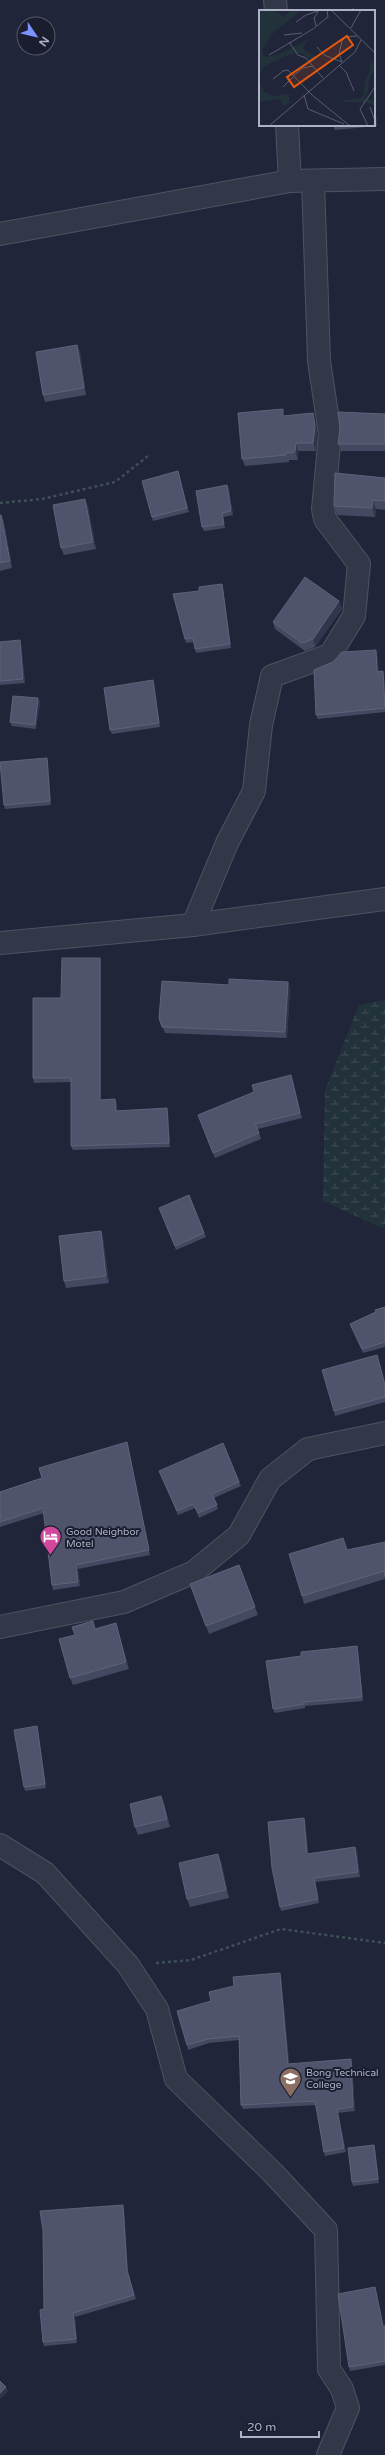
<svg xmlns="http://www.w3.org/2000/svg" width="385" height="2455" font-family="'Varela Round',sans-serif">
<defs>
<pattern id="wetland-marsh" width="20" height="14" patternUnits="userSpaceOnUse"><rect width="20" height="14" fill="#22323a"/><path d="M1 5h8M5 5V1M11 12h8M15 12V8" fill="none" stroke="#404d55"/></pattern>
</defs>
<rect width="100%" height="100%" fill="#202539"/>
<path fill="url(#wetland-marsh)" d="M 385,1000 L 385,1226 L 382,1228 L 323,1201 L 325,1090 L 359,1005 Z"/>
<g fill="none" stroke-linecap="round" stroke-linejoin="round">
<defs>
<g id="minor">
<path d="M 275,0 L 276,11"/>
<path d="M 287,125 L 290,181"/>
<path d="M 0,234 L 290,181 L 385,179"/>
<path d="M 193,925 L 227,843 L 254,791 L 261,725 L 272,676 L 330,655 L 354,616 L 359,564 L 325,519 L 323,509 L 330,434 L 319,361 L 313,181"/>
<path d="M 0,943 L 193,925 L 385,899"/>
<path d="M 0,1627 L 124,1602 L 194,1572 L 239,1535 L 270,1479 L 308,1449 L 385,1433"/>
<path d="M 0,1845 L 45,1873 L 128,1965 L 157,2009 L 176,2079 L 273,2173 L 326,2230 L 329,2369 L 342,2389 L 348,2408 L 328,2455"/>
</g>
</defs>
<use href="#minor" stroke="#4e5264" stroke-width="24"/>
<g stroke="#3f4f58" stroke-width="2.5" stroke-dasharray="3 3" stroke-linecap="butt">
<path d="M 0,503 L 42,499 L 115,482 L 148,456"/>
<path d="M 156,1963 L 191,1960 L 281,1929 L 385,1943"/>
</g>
<use href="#minor" stroke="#333849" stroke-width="22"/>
</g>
<g fill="#434961">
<path d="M 374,95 L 377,126 L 335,130 L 333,125 L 374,125 Z"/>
<path d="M 77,345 L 80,352 L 86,395 L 45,402 L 43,395 Z"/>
<path d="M 313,413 L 315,421 L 317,434 L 316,451 L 298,451 L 298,460 L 289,460 L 289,462 L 245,466 L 242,459 L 285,416 Z"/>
<path d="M 385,414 L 385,451 L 341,451 L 338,444 Z"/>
<path d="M 178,471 L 189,512 L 153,521 L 152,517 Z"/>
<path d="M 385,478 L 385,510 L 376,509 L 375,517 L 337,515 L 334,506 Z"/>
<path d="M 227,485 L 229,489 L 233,515 L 223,517 L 225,528 L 204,531 L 202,527 Z"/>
<path d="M 85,499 L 88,507 L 96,549 L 64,555 L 61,548 Z"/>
<path d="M 0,515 L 4,522 L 12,568 L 0,571 Z"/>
<path d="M 223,588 L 231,648 L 196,653 L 195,649 L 194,642 L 186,643 L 185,639 Z"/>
<path d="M 339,601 L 342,609 L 315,647 L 305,651 L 275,629 L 273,622 Z"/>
<path d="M 0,642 L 21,644 L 25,683 L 0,685 Z"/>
<path d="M 377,654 L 379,672 L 383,671 L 384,676 L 385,712 L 318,719 L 316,715 Z"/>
<path d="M 154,685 L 160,727 L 112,734 L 110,730 Z"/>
<path d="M 38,698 L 40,702 L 36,729 L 12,726 L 10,722 Z"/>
<path d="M 47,758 L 48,762 L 51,805 L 5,809 L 4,805 Z"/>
<path d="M 100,958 L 101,962 L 101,1100 L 117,1103 L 117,1111 L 167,1108 L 168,1112 L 170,1147 L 73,1150 L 71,1146 L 71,1082 L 34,1083 L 33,1078 L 61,998 Z"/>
<path d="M 288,982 L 290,988 L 287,1038 L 165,1033 L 159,1018 L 229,985 Z"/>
<path d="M 291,1075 L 293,1081 L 302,1118 L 258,1129 L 261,1139 L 215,1158 L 198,1115 L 254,1092 Z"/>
<path d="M 189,1195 L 206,1237 L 176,1250 L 159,1208 Z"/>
<path d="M 101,1231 L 103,1238 L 109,1283 L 66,1288 L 64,1281 Z"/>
<path d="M 385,1307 L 385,1347 L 363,1353 L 350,1324 Z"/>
<path d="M 377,1355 L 385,1383 L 385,1402 L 335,1416 L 334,1411 Z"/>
<path d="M 127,1442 L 128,1446 L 150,1555 L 78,1569 L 80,1586 L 53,1590 L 52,1585 L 44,1513 L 0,1527 L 0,1492 L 42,1478 Z"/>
<path d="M 223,1443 L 241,1486 L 214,1498 L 218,1509 L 199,1518 L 195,1508 L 178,1515 L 161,1475 Z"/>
<path d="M 385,1542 L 385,1579 L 304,1604 L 302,1596 L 347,1550 Z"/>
<path d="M 239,1565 L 258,1615 L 209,1634 L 190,1584 Z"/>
<path d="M 96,1628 L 118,1630 L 129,1669 L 73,1685 L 70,1678 Z"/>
<path d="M 357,1646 L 358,1650 L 363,1701 L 305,1706 L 305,1708 L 275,1713 L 273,1709 L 301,1656 Z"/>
<path d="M 38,1730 L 46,1788 L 25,1791 L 24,1787 Z"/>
<path d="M 164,1803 L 170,1827 L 138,1835 L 135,1827 Z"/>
<path d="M 304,1818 L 305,1822 L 308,1854 L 355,1847 L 357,1852 L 360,1877 L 315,1882 L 319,1903 L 281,1911 L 280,1907 Z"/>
<path d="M 221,1861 L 229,1898 L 190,1907 L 187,1899 Z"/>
<path d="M 280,1973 L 281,1978 L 289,2064 L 352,2063 L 355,2111 L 338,2113 L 346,2152 L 325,2156 L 324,2152 L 316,2105 L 243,2109 L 241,2105 L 239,2040 L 209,2043 L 188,2050 L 187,2045 L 211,2001 L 234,1986 Z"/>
<path d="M 374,2145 L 375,2149 L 379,2183 L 353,2186 L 352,2182 Z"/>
<path d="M 124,2210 L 128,2274 L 136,2299 L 75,2317 L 77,2343 L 44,2346 L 43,2342 L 44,2309 Z"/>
<path d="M 376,2291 L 383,2326 L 385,2326 L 385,2365 L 350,2371 L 349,2367 Z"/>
</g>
<g fill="#30364c">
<path d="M 374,95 L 377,126 L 375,120 L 374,111 Z"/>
<path d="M 77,345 L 80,352 L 86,395 L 84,388 Z"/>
<path d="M 313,413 L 315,421 L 317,434 L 316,451 L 313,443 Z"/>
<path d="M 296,443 L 298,451 L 298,460 L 295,452 Z"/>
<path d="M 227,485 L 229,489 L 233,515 L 231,511 Z"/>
<path d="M 85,499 L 88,507 L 96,549 L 93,542 Z"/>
<path d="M 373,500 L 376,509 L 375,517 L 372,508 Z"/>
<path d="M 1,515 L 4,522 L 12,568 L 10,561 Z"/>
<path d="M 222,584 L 223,588 L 231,648 L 230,644 Z"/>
<path d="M 339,601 L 342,609 L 315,647 L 313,639 Z"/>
<path d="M 20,640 L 21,644 L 25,683 L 23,679 Z"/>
<path d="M 376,650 L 377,654 L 379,676 L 377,672 Z"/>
<path d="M 383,671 L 384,676 L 385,685 L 385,704 Z"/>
<path d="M 153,680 L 154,685 L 160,727 L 159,723 Z"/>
<path d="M 38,698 L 40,702 L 36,729 L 35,725 Z"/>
<path d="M 47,758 L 48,762 L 51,805 L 50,801 Z"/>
<path d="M 100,958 L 101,962 L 101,1104 L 100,1100 Z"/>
<path d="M 288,982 L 290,988 L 287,1038 L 285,1032 Z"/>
<path d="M 291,1075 L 293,1081 L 302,1118 L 300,1113 Z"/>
<path d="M 115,1099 L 117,1103 L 117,1115 L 116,1111 Z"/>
<path d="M 167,1108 L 168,1112 L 170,1147 L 169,1143 Z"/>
<path d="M 101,1231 L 103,1238 L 109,1283 L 106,1276 Z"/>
<path d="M 76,1565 L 78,1569 L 80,1586 L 78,1582 Z"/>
<path d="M 116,1623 L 118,1630 L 129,1669 L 126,1662 Z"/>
<path d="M 357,1646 L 358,1650 L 363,1701 L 362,1697 Z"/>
<path d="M 37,1726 L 38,1730 L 46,1788 L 45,1784 Z"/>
<path d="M 161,1796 L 164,1803 L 170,1827 L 167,1819 Z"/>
<path d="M 304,1818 L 305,1822 L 309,1858 L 307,1854 Z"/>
<path d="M 355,1847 L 357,1852 L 360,1877 L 358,1872 Z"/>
<path d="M 218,1854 L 221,1861 L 229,1898 L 226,1890 Z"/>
<path d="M 280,1973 L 281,1978 L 290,2068 L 288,2064 Z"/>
<path d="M 351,2059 L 352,2063 L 355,2111 L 353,2107 Z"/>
<path d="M 337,2109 L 338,2113 L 346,2152 L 344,2148 Z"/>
<path d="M 374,2145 L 375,2149 L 379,2183 L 378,2179 Z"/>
<path d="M 123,2205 L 124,2210 L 128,2274 L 136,2299 L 127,2270 Z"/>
<path d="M 73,2313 L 75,2317 L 77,2343 L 76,2339 Z"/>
<path d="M 6,2387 L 8,2391 L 0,2399 L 0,2393 Z"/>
</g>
<g fill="#4f546c" stroke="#5e637a">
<path d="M 354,9 L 354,11 L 338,11 Z"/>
<path d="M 77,345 L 84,388 L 43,395 L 36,352 Z"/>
<path d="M 283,409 L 283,416 L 313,413 L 315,427 L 313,443 L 296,443 L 295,452 L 286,453 L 286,455 L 242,459 L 238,413 Z"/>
<path d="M 338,412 L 385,414 L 385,444 L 338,444 L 340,428 Z"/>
<path d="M 178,471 L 187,508 L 152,517 L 142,481 Z"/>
<path d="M 335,473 L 385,478 L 385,501 L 373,500 L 372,508 L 334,506 Z"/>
<path d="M 227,485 L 231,511 L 222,513 L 224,524 L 202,527 L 196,491 Z"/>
<path d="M 85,499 L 93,542 L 61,548 L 53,505 Z"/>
<path d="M 0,515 L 1,515 L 10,561 L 0,563 Z"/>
<path d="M 305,577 L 339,601 L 313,639 L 302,643 L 273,622 Z"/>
<path d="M 222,584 L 230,644 L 195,649 L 193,638 L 185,639 L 173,594 L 199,591 L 199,587 Z"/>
<path d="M 20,640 L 23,679 L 0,681 L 0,642 Z"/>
<path d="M 376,650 L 377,672 L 383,671 L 385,708 L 316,715 L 314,670 L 333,662 L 342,652 Z"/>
<path d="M 153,680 L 159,723 L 110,730 L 104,688 Z"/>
<path d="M 13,696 L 38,698 L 35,725 L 10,722 Z"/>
<path d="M 47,758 L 50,801 L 4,805 L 0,762 Z"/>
<path d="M 62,958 L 100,958 L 100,1100 L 115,1099 L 116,1111 L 167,1108 L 169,1143 L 71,1146 L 71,1078 L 33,1078 L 33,998 L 61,998 Z"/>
<path d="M 229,979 L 288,982 L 285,1032 L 162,1027 L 159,1018 L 162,981 L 229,985 Z"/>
<path d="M 291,1075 L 300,1113 L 255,1124 L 259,1133 L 213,1153 L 198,1115 L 254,1092 L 252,1085 Z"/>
<path d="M 189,1195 L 204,1233 L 175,1246 L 159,1208 Z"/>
<path d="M 101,1231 L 106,1276 L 64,1281 L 59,1236 Z"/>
<path d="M 385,1307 L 385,1342 L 362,1349 L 350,1324 L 376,1312 L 375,1310 Z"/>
<path d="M 377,1355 L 385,1385 L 385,1397 L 334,1411 L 322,1370 Z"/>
<path d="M 127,1442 L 149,1550 L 76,1565 L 78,1582 L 52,1585 L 43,1508 L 0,1522 L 0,1492 L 42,1478 L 39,1468 Z"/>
<path d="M 223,1443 L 239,1482 L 212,1494 L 217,1505 L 198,1513 L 193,1504 L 177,1511 L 159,1471 Z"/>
<path d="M 343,1538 L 347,1550 L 385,1542 L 385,1576 L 384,1571 L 302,1596 L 289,1554 Z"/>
<path d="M 239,1565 L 255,1607 L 206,1626 L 190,1584 Z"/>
<path d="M 93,1621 L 95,1629 L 116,1623 L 126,1662 L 70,1678 L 59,1639 L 75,1635 L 72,1627 Z"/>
<path d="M 357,1646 L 362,1697 L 304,1702 L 304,1704 L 273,1709 L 266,1661 L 301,1656 L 301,1652 Z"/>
<path d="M 37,1726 L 45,1784 L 24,1787 L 14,1730 Z"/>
<path d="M 161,1796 L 167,1819 L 135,1827 L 130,1804 Z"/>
<path d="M 304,1818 L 307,1854 L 355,1847 L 358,1872 L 314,1878 L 318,1899 L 280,1907 L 272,1868 L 268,1822 Z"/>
<path d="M 218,1854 L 226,1890 L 187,1899 L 179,1863 Z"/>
<path d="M 280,1973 L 288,2064 L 351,2059 L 353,2107 L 337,2109 L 344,2148 L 324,2152 L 315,2101 L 241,2105 L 239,2036 L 208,2039 L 187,2045 L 177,2011 L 211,2001 L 209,1992 L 234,1986 L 233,1977 Z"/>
<path d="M 374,2145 L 378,2179 L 352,2182 L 348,2148 Z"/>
<path d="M 123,2205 L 127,2270 L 134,2295 L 73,2313 L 76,2339 L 43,2342 L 40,2310 L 44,2309 L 43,2231 L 40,2211 Z"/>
<path d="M 375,2287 L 383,2326 L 385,2326 L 385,2361 L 349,2367 L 338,2294 Z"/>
<path d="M 0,2381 L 6,2387 L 0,2393 Z"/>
</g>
<defs>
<symbol id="hotel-pin" viewBox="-11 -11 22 30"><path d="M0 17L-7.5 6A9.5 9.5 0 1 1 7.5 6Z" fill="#d1479c" stroke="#191d2e"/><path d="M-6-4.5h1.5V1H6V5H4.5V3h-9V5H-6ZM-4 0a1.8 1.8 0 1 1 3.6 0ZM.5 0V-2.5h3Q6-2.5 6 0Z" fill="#fff"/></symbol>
<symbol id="university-pin" viewBox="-11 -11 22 30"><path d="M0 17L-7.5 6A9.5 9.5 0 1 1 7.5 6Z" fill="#8d6e63" stroke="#191d2e"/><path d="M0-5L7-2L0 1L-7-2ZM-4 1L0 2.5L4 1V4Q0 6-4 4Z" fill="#fff"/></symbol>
</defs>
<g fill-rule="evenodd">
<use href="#hotel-pin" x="38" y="1524" width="25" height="34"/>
<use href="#university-pin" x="278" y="2066" width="25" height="34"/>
</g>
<g text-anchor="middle" stroke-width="4" stroke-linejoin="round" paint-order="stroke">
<g font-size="10" fill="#aeb2c6" stroke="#191d2e" text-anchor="start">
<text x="66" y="1535">Good Neighbor<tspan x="66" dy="12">Motel</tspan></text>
<text x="306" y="2076">Bong Technical<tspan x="306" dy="12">College</tspan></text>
</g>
</g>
<g transform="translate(259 10)">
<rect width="116" height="116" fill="#202539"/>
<path d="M 0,0 L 14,0 L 25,7 L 32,0 L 43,0 L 13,24 L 3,39 L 4,45 L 8,47 L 21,44 L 50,29 L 44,37 L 46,40 L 59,48 L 53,51 L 43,43 L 30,45 L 5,56 L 0,65 ZM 111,49 L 116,57 L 110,69 L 109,81 L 105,88 L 116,91 L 116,96 L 107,92 L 85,92 L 82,90 L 100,89 L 104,86 L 107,68 L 111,61 ZM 0,73 L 6,82 L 14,86 L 30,84 L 30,93 L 26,96 L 19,89 L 0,92 Z" fill="#22323a"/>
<path fill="none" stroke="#595d71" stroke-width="1" d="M 72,0 L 116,43M 37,12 L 47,5 L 62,0M 57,16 L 55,8 L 59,2M 92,18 L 102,0M 25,25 L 43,23M 30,32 L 39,45 L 47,48 L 64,68M 58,37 L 65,45 L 83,52M 10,45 L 54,19 L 69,7 L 68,0M 83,52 L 80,44 L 83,31 L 87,27 L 98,26M 80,55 L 87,62 L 95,81M 34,66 L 44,58 L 54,56M 14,69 L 24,61 L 29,60 L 53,85 L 91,116M 24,77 L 34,67M 45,85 L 49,99 L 85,114M 111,97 L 116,111M 10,116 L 96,42 L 102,30M 109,116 L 101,99 L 116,77"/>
<path fill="#e8590c" fill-opacity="0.15" stroke="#e8590c" stroke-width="2" d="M 88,26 L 94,35 L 35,77 L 28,67 Z"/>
<rect width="116" height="116" fill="none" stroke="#aeb2c6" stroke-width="2"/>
</g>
<g transform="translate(36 36) rotate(125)"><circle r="19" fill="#191d2e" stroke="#55596b"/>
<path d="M0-3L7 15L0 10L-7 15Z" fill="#7c92fc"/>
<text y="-6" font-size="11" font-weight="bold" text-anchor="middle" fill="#aeb2c6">N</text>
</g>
<path d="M241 2431v6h78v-6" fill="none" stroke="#aeb2c6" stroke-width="2"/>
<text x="247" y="2431" font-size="12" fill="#aeb2c6" stroke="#191d2e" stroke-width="3" paint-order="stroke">20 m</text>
</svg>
